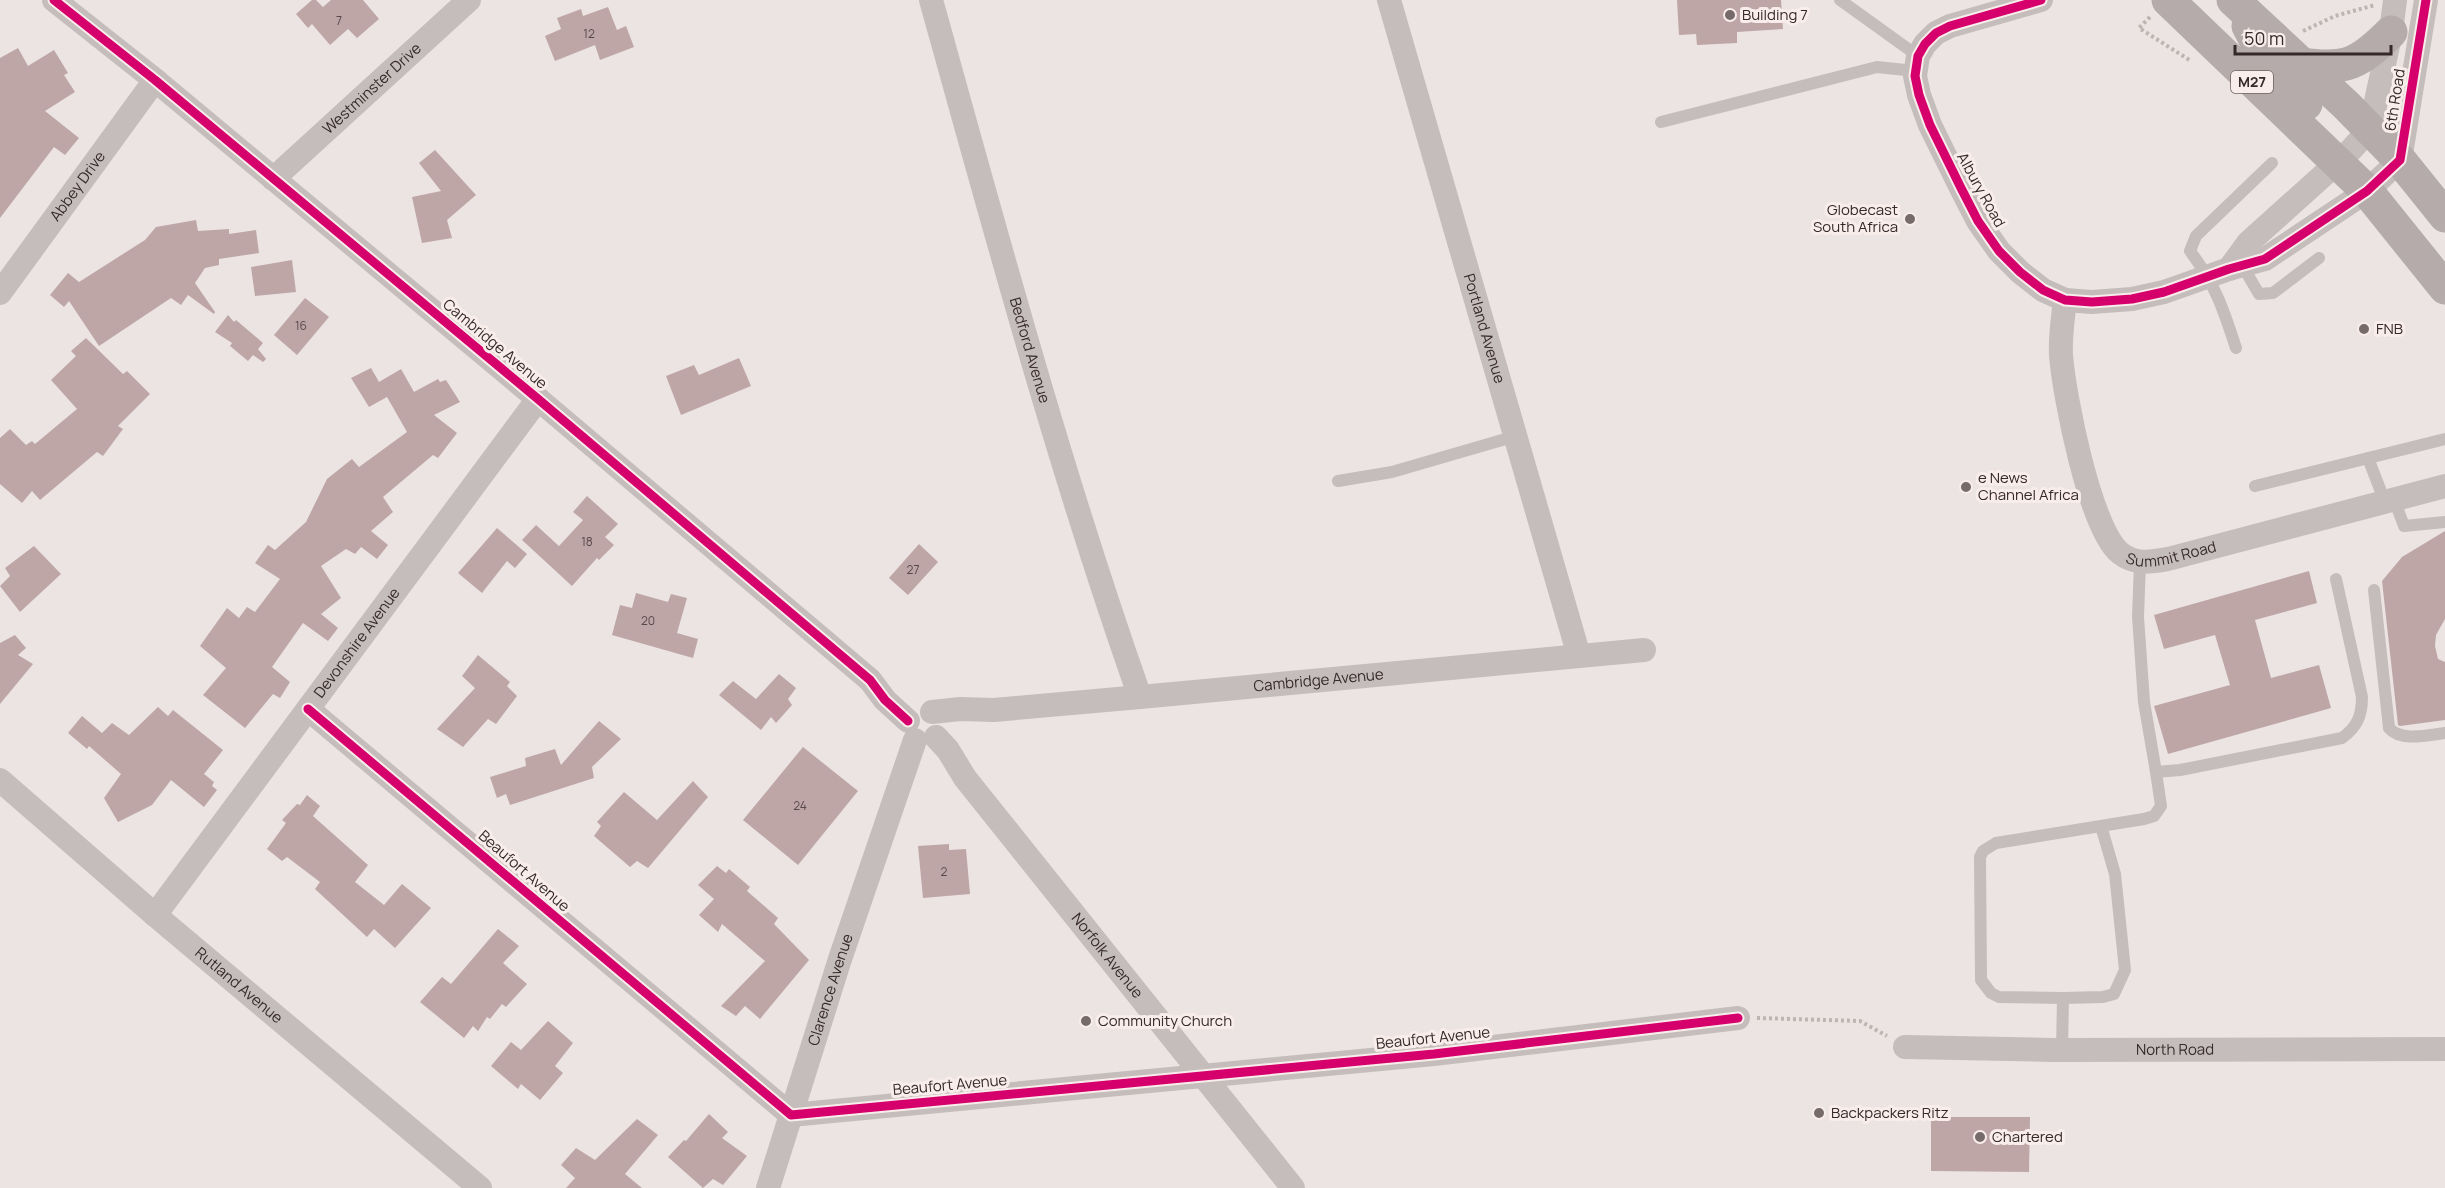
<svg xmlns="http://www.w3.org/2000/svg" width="2445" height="1188" font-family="Manrope,sans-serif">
<rect width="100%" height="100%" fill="#ece4e2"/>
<g fill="#bea6a7">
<path d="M 312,0 L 316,0 L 323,7 L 331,0 L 363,0 L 379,19 L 357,38 L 348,29 L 330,45 L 312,24 L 308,28 L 296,14 Z"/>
<path d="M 1677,0 L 1781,0 L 1783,29 L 1737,32 L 1737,43 L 1697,45 L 1696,34 L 1679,35 Z"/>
<path d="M 608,7 L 617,30 L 626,26 L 634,47 L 600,60 L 595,45 L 555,61 L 545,36 L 561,29 L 557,18 L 581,9 L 583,16 Z"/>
<path d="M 18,48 L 28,66 L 54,50 L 68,73 L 64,75 L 75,92 L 45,111 L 79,138 L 65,155 L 54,147 L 0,218 L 0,58 Z"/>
<path d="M 435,150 L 476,195 L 447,220 L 452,238 L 422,243 L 412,197 L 441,191 L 419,163 Z"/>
<path d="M 196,220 L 198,231 L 229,229 L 229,234 L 256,230 L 259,253 L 219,259 L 219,265 L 205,268 L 195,283 L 215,312 L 214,314 L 188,295 L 181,305 L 171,298 L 99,346 L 69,301 L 64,307 L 50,295 L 68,273 L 79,282 L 145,240 L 156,227 Z"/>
<path d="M 292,260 L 296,292 L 255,296 L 251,267 Z"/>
<path d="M 305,298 L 329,317 L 297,355 L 274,335 Z"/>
<path d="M 228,315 L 234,322 L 236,320 L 263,343 L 258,349 L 266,359 L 263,362 L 253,355 L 248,361 L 230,346 L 232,343 L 215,332 Z"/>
<path d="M 86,338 L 123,374 L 127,371 L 150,394 L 118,426 L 123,429 L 103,456 L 97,452 L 40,500 L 32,491 L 22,503 L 0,484 L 0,438 L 10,429 L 26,445 L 32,441 L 35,444 L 77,409 L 51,380 L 76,356 L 71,351 Z"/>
<path d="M 739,358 L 751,386 L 681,415 L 666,376 L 694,365 L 699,375 Z"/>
<path d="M 371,368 L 379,382 L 401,369 L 414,392 L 438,379 L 440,382 L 446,380 L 460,402 L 434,415 L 457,433 L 438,458 L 433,455 L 383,497 L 393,512 L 371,531 L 388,545 L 377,559 L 361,547 L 355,554 L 346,549 L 321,566 L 341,598 L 321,614 L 338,628 L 328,641 L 303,623 L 272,667 L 290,682 L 280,698 L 273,694 L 245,728 L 203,695 L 226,668 L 200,646 L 227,608 L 239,618 L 247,607 L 255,612 L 280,579 L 255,563 L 268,545 L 275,550 L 306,522 L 327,479 L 352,459 L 359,467 L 407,432 L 387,397 L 369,407 L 351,378 Z"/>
<path d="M 587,496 L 618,524 L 605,537 L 614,545 L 599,560 L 597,558 L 572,586 L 522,540 L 536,525 L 559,546 L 583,520 L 573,512 Z"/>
<path d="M 497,528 L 527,554 L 515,568 L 507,561 L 482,593 L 458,573 Z"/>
<path d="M 2445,531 L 2445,619 L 2436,635 L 2435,646 L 2438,659 L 2445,662 L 2445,720 L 2400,726 L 2398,725 L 2382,581 L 2402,557 Z"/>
<path d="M 919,544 L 938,562 L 908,595 L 889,578 Z"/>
<path d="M 34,546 L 61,574 L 20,612 L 0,586 L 10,576 L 5,568 Z"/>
<path d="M 2309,571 L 2317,603 L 2255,620 L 2271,678 L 2319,665 L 2331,708 L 2168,754 L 2154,706 L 2230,685 L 2215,635 L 2164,649 L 2154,615 Z"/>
<path d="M 636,593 L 668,602 L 671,594 L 687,598 L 677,633 L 698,639 L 693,658 L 612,635 L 620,605 L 632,608 Z"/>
<path d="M 15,635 L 26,648 L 18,655 L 33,664 L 0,704 L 0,643 Z"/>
<path d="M 478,655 L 510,682 L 507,686 L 517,696 L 496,724 L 488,719 L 463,747 L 437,729 L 475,688 L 462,676 Z"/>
<path d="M 779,674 L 796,688 L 788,699 L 792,705 L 776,723 L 771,717 L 761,730 L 719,695 L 733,681 L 756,699 Z"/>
<path d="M 158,707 L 168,716 L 173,710 L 223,750 L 204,774 L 214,782 L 212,786 L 217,790 L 204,807 L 171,780 L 152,805 L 118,822 L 104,798 L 121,774 L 89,746 L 87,749 L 68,733 L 82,716 L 102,733 L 112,723 L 129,735 Z"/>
<path d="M 599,721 L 621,739 L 592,767 L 594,778 L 510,805 L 506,794 L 497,798 L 490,777 L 526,766 L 525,758 L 555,749 L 561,765 Z"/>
<path d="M 803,747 L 858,791 L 798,865 L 743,820 Z"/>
<path d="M 693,781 L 708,797 L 648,868 L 637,861 L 630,867 L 594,836 L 601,826 L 597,822 L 624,792 L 657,820 Z"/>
<path d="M 307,795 L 320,806 L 313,816 L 368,865 L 355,882 L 384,905 L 402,884 L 431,908 L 395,948 L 374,929 L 367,937 L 315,889 L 320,882 L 287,857 L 282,861 L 267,849 L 286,823 L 282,820 L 297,804 L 300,805 Z"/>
<path d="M 949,844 L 949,850 L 966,849 L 970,894 L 923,898 L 918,846 Z"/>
<path d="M 717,866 L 726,873 L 729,869 L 750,887 L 747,891 L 778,918 L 774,924 L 809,960 L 760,1019 L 745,1006 L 736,1016 L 721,1006 L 765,961 L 722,924 L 718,932 L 699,915 L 714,899 L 698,885 Z"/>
<path d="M 498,929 L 519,946 L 503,963 L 527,984 L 506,1007 L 502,1004 L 490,1019 L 487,1017 L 478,1031 L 473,1026 L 464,1038 L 420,1002 L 442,977 L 451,984 Z"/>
<path d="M 548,1021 L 573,1043 L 555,1066 L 563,1073 L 540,1100 L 521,1084 L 518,1089 L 491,1066 L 511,1042 L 521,1050 Z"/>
<path d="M 709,1114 L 728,1132 L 722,1138 L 747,1156 L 723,1185 L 713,1179 L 703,1188 L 668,1157 L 684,1140 L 686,1141 Z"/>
<path d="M 1931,1117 L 2030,1117 L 2029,1172 L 1931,1171 Z"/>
<path d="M 637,1119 L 658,1135 L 625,1174 L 642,1188 L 566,1188 L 575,1178 L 561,1165 L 576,1148 L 595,1160 Z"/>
</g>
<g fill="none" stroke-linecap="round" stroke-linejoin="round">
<g stroke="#beb5b3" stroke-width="4" stroke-dasharray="3 3" stroke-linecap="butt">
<path d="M 2150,17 L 2139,28 L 2191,61"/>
<path d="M 2303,31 L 2335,16 L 2375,5"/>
<path d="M 1757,1018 L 1860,1021 L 1887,1036"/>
</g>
<g stroke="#c5bdbb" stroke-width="12">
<path d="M 1840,0 L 1918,56"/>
<path d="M 1661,122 L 1877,67 L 1915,71"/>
<path d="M 2242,265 L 2259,294 L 2273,293 L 2319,258"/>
<path d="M 2236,348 C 2223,308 2216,286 2190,251 L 2196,236 L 2272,163"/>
<path d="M 2368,458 L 2385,502"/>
<path d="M 1338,481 L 1392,472 L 1516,436"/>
<path d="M 2255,486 L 2445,439"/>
<path d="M 2394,499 L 2404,526 L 2445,522"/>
<path d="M 2140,562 L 2138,617 L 2144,702 L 2156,772 L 2180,770 L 2342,738 C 2357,727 2362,716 2362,697 L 2336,579"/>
<path d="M 2374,590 L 2389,728 C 2401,742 2428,735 2445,733"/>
<path d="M 2063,998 L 2103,997 L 2114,994 L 2125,970 L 2115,874 L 2101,826"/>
<path d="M 2062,1050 L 2063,998 L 1999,997 L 1991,993 L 1981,980 L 1980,857 L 1983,851 L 1996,843 L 2144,819 L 2154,816 L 2161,806 L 2156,772"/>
</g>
<g stroke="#c5bdbb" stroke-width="24">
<path d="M 54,0 L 155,80 L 538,399 L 870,680 L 885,700 L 908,721"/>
<path id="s1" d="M 931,0 C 996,233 1059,468 1140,697"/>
<path id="s2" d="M 1389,0 L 1579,656"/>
<path d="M 2041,0 L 1950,26 L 1936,33 L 1925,44 L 1918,56 L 1915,76 L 1919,95 L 1930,125 L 1961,188 L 1978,221 L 1999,251 L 2020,272 L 2043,290 L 2065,300 L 2092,302 L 2132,299 L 2164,292 L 2229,269 L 2265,259 L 2367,191 L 2400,160 L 2426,0"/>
<path id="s3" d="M 273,179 L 469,0"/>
<path d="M 2229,269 L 2248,243 L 2348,153 L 2370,129 L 2391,32 L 2395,0"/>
<path id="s4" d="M 0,293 L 155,80"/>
<path id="s5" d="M 2065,300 C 2063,318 2060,336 2061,355 C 2064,395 2090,529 2120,553 C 2135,565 2151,562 2168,559 L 2445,486"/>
<path d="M 308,709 L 791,1115 L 1434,1054 L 1738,1018"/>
<path id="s6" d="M 932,712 L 960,709 L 994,710 L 1140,697 L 1644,650"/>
<path id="s7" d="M 936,737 L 948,750 L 965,778 L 1293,1188"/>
<path id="s8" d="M 0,780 L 155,915 L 480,1188"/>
<path id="s9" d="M 155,915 L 538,399"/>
<path id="s10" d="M 1905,1047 L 2054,1050 L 2445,1049"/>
<path id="s11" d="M 768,1188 L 840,959 L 915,740"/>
</g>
<g stroke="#b4abaa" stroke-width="33">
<path d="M 2168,0 L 2367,191 L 2445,288"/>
<path d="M 2233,0 L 2346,105 L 2400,160 L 2445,216"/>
<path d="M 2248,26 L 2268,64 L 2306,104"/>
<path d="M 2302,64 C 2347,70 2359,64 2391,32"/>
</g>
<defs>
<g id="cycleway">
<path d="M 54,0 L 155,80 L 538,399 L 870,680 L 885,700 L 908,721"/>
<path d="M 2041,0 L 1950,26 L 1936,33 L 1925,44 L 1918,56 L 1915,76 L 1919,95 L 1930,125 L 1961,188 L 1978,221 L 1999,251 L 2020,272 L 2043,290 L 2065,300 L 2092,302 L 2132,299 L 2164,292 L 2229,269 L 2265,259 L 2367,191 L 2400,160 L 2426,0"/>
<path d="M 308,709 L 791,1115 L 1434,1054 L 1738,1018"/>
</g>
</defs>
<use href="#cycleway" stroke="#f8edea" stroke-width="13"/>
<use href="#cycleway" stroke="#d6006c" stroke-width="9"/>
</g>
<g fill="#766a6a" stroke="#f8edea" stroke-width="2">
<circle cx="1730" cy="15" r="6"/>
<circle cx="1910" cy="219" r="6"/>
<circle cx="2364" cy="329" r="6"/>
<circle cx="1966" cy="487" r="6"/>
<circle cx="1086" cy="1021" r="6"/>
<circle cx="1819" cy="1113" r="6"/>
<circle cx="1980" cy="1137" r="6"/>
</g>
<g text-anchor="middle" stroke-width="6" stroke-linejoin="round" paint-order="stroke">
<g font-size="12" fill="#584848">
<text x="339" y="25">7</text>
<text x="589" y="38">12</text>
<text x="301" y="330">16</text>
<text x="587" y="546">18</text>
<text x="913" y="574">27</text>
<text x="648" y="625">20</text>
<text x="800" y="810">24</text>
<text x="944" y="876">2</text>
</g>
<rect fill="#f8edea" stroke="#706463" stroke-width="1.5" x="2231" y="71" width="42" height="22" rx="4.5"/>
<g font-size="14" font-weight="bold" fill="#362929">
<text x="2252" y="87">M27</text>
</g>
<g font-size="15" fill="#362929" stroke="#f8edea" text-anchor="start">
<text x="1742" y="20">Building 7</text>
<text x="1898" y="215" text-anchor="end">Globecast<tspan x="1898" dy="17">South Africa</tspan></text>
<text x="2376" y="334">FNB</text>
<text x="1978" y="483">e News<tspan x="1978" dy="17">Channel Africa</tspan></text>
<text x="1098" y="1026">Community Church</text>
<text x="1831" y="1118">Backpackers Ritz</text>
<text x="1992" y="1142">Chartered</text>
</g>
<g font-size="15" fill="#362929" stroke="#f8edea">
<text dy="5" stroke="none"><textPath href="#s3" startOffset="134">Westminster Drive</textPath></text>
<text transform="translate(2395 100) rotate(-81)" y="5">6th Road</text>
<text dy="5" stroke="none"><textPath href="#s4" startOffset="132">Abbey Drive</textPath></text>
<text transform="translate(1981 190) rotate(61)" y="5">Albury Road</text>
<text dy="5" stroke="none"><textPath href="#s2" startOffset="342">Portland Avenue</textPath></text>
<text transform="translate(495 344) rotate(40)" y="5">Cambridge Avenue</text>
<text dy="5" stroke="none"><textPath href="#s1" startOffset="364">Bedford Avenue</textPath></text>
<text dy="5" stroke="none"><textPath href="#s5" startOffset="318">Summit Road</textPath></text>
<text dy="5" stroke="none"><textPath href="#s9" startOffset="339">Devonshire Avenue</textPath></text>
<text dy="5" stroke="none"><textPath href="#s6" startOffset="388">Cambridge Avenue</textPath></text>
<text transform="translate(524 871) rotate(41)" y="5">Beaufort Avenue</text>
<text dy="5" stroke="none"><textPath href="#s7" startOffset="278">Norfolk Avenue</textPath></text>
<text dy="5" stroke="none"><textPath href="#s8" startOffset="315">Rutland Avenue</textPath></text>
<text dy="5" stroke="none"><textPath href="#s11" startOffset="208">Clarence Avenue</textPath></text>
<text transform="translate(1433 1038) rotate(-6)" y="5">Beaufort Avenue</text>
<text dy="5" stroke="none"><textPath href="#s10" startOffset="270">North Road</textPath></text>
<text transform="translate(950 1085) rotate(-5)" y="5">Beaufort Avenue</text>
</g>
</g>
<path d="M2235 45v9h156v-9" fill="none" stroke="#362929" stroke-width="3"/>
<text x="2244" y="45" font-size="18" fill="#362929" stroke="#f8edea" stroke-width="4.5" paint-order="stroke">50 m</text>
</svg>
